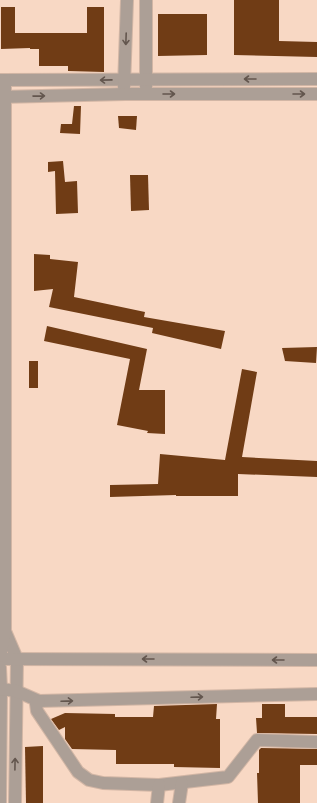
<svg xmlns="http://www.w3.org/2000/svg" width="317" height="803" font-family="Quicksand,sans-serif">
<rect width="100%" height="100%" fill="#f8d8c4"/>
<g fill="#703c15">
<path d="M 234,0 L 279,0 L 279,41 L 317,42 L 317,57 L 234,55 Z"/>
<path d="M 1,7 L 15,7 L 15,33 L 87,33 L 87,7 L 104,7 L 104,72 L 68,71 L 68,66 L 39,66 L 39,49 L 30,49 L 30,48 L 1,49 Z"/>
<path d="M 158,14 L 207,14 L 207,55 L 158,56 Z"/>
<path d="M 74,106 L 81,106 L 80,134 L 60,133 L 61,124 L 72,124 Z"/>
<path d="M 118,116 L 137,116 L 136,130 L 119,128 Z"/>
<path d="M 63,161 L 65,182 L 77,181 L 78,213 L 56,214 L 55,171 L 48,172 L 48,162 Z"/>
<path d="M 130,175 L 148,175 L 149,210 L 131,211 Z"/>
<path d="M 34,254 L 50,255 L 50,259 L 78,262 L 74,297 L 145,312 L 144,317 L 225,331 L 221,349 L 152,333 L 153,328 L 49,307 L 53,289 L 34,291 Z"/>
<path d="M 47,326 L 147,349 L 139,390 L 165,390 L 165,434 L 147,433 L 148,431 L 117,425 L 130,359 L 44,341 Z"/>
<path d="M 317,347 L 316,363 L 285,361 L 282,348 Z"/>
<rect x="29" y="361" width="9" height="27"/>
<path d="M 242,369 L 257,372 L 242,457 L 317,461 L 317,477 L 238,474 L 238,496 L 176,496 L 176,495 L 110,497 L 110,485 L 158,484 L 160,454 L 225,460 Z"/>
<path d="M 217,704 L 216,719 L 220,719 L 220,768 L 174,767 L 174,764 L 116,764 L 116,750 L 72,749 L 65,739 L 65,727 L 59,730 L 51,719 L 65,713 L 115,714 L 115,717 L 153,717 L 154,706 Z"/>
<path d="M 262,704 L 285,704 L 285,717 L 317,717 L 317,734 L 257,733 L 256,718 L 262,718 Z"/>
<path d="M 43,746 L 43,803 L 26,803 L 25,747 Z"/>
<path d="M 261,748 L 317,749 L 317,765 L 300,765 L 300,803 L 258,803 L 257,773 L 259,773 L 259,750 Z"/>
</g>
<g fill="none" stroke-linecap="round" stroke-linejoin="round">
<defs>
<g id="minor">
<path d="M 146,0 L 146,87"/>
<path d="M 0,80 L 317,79"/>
<path d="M 124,87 L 127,0"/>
<path d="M 0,97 L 125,94 L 317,94"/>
<path d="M 5,631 L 17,659 L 15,803"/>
<path d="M 0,657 L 5,631 L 5,81"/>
<path d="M 0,659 L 317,660"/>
<path d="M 0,667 L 1,689 L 0,803"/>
<path d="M 1,689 L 16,691 L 39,701 L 317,694"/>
<path d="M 39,701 L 36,704 L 37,711 L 78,772 L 89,780 L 103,783 L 159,785 L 228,777 L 257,740 L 317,742"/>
<path d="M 157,803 L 159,785"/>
<path d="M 179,803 L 182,783"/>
</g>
</defs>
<use href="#minor" stroke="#d2b6a5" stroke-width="14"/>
<use href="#minor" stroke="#ac9f96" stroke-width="12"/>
</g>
<defs><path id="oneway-shaft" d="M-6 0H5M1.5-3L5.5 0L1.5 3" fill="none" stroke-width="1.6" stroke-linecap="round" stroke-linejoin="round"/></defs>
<g stroke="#63564e">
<use href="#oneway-shaft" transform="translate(126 39) rotate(92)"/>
<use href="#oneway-shaft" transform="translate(250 79) rotate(180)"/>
<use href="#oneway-shaft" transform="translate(106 80) rotate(179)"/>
<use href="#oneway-shaft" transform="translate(169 94)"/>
<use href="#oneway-shaft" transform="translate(299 94)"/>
<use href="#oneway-shaft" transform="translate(39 96) rotate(-1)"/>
<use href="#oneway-shaft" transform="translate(148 659) rotate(-180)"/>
<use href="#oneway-shaft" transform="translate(278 660) rotate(-180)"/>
<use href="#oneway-shaft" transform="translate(197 697) rotate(-2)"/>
<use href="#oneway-shaft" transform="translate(67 701) rotate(-2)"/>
<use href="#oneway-shaft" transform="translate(15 764) rotate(-89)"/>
</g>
</svg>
